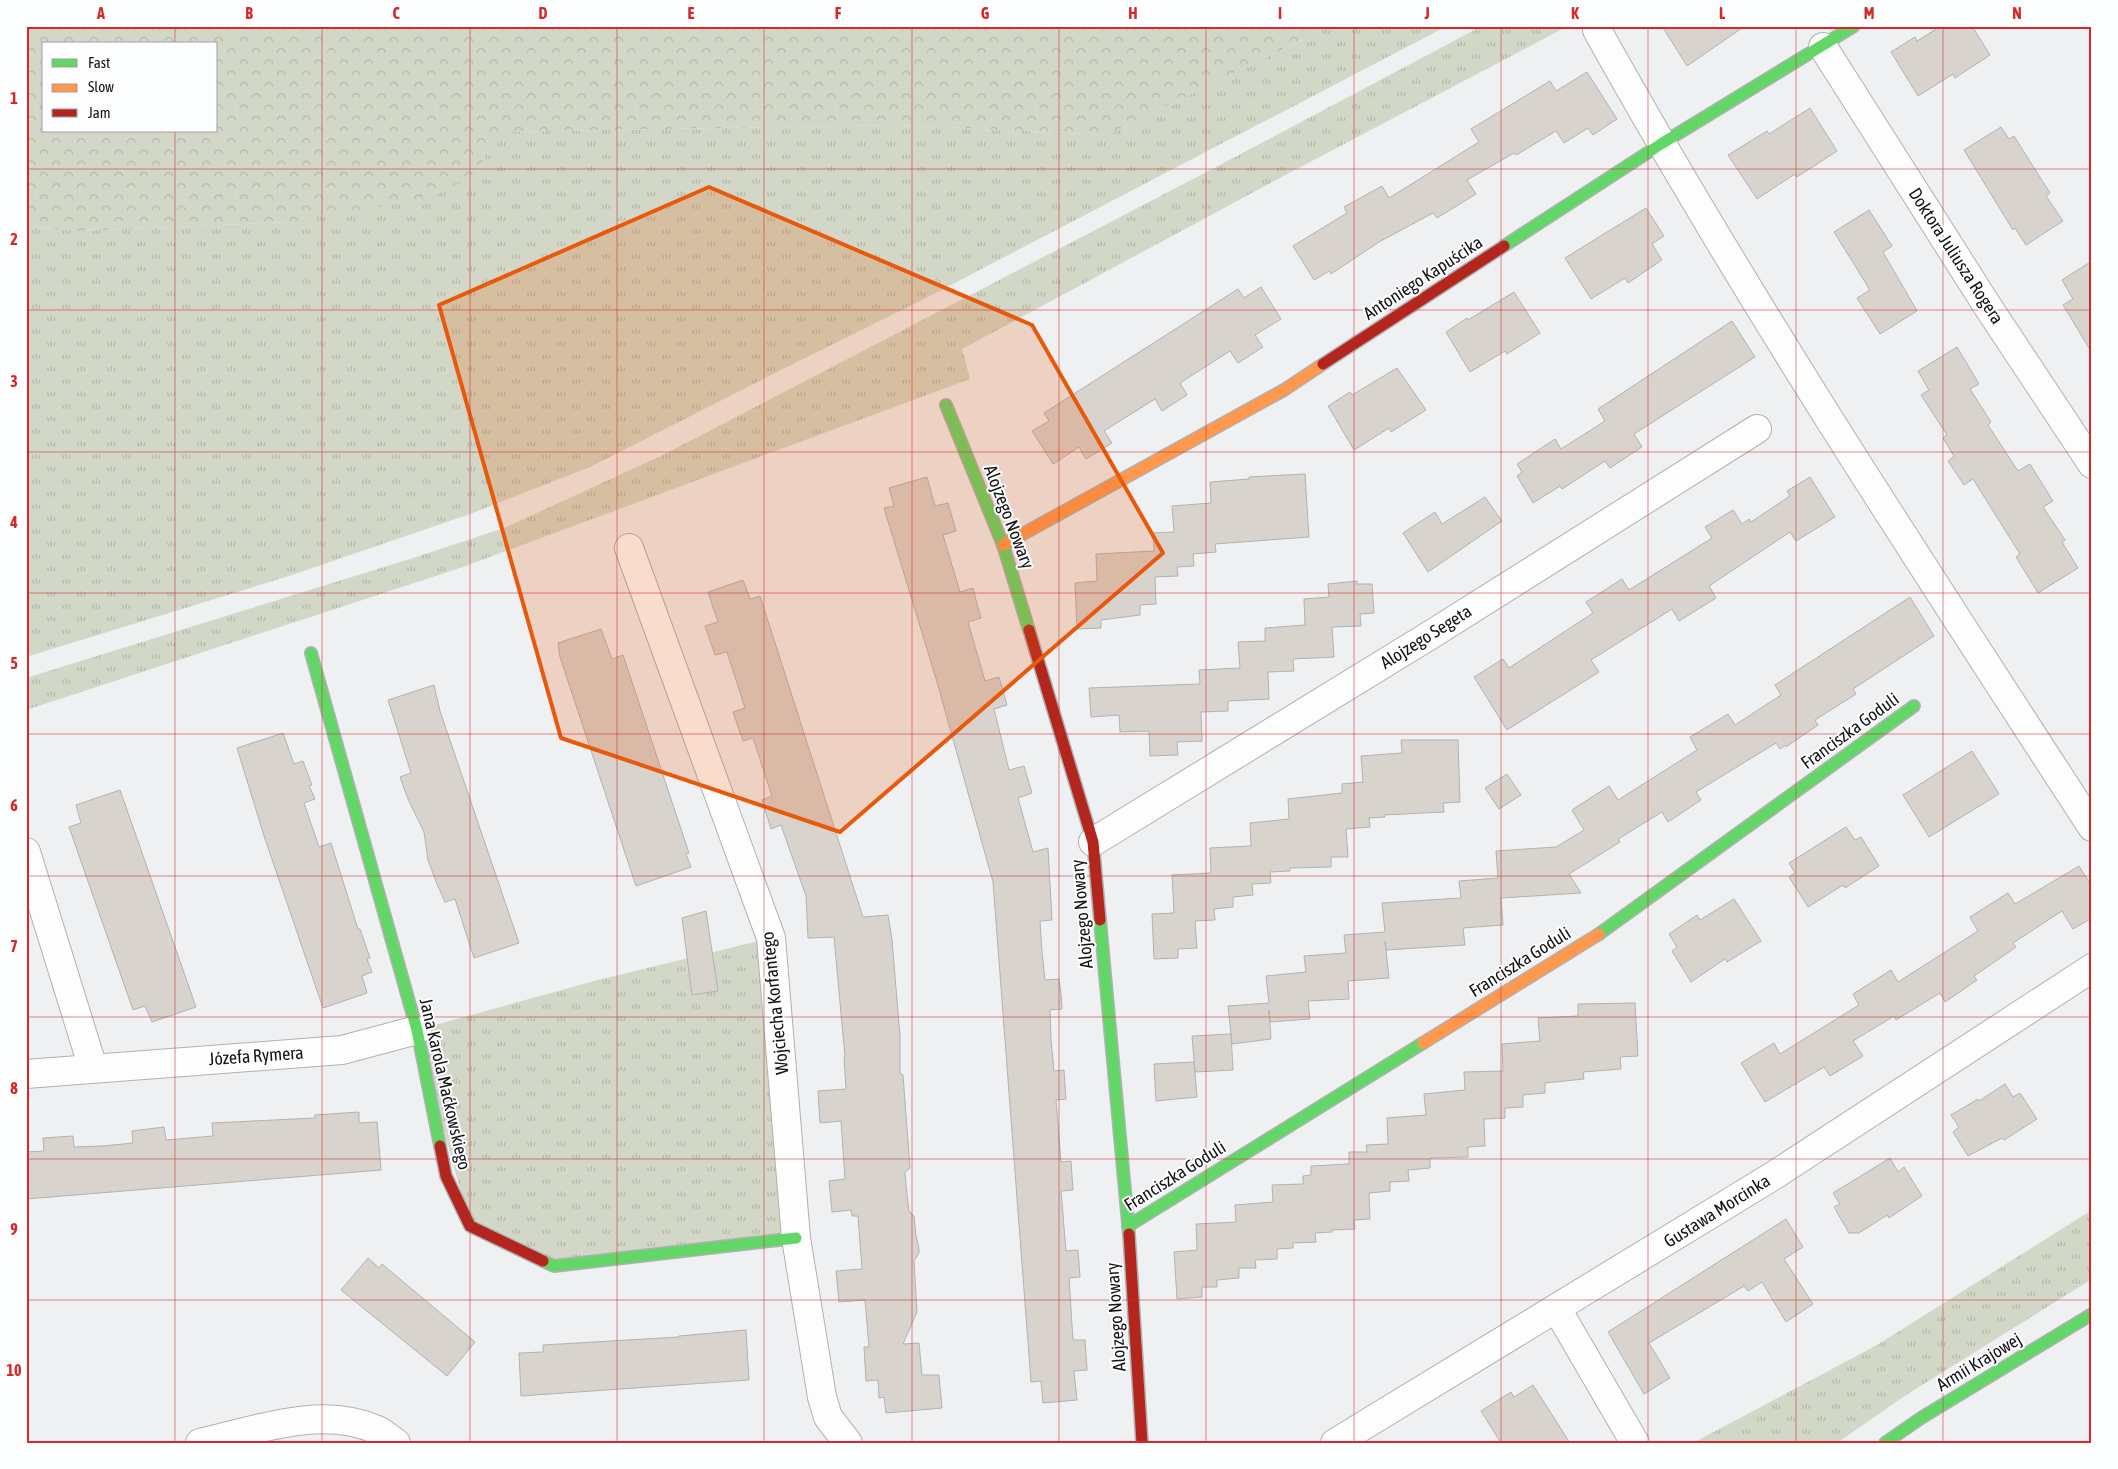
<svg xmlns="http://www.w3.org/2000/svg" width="2118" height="1469" font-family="'Asap Condensed',sans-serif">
<defs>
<pattern id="grass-tufts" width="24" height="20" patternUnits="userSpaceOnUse" patternTransform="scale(1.25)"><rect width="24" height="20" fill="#d2d7c7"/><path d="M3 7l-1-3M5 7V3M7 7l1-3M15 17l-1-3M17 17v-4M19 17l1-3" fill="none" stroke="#b3b8aa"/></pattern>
<pattern id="forest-crowns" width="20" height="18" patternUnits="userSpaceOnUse" patternTransform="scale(1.25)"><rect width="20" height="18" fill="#d2d7c7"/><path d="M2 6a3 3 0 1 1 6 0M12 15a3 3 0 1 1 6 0" fill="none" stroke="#b3b8aa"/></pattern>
</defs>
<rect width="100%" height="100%" fill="#eff0f2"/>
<g fill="url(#grass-tufts)">
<path d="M 1330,26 L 1447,26 L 924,299 L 787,367 L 590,467 L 470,514 L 289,576 L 26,657 L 26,227 L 78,231 L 291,222 L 479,171 L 495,132 L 899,125 L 1108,135 Z"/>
<path d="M 1482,26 L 1568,26 L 1293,171 L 962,349 L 970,379 L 460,568 L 26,710 L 26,678 L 410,559 L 504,528 L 663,455 L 1220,165 Z"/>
<path d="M 771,938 L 796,1238 L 554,1266 L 470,1226 L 417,1030 L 598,980 Z"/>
<path d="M 2092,1210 L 2092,1279 L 1906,1395 L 1837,1443 L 1693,1443 L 1877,1345 Z"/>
</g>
<path fill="url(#forest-crowns)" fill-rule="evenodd" d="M 26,26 L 1330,26 L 1108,135 L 899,125 L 495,132 L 479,171 L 431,198 L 291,222 L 78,231 L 26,227 ZM 44,44 L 216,44 L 216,131 L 44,131 Z"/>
<g fill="#d8d3cd" stroke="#b2b2b2">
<path d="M 1662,26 L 1745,26 L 1687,66 Z"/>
<path d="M 1941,26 L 1972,26 L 1990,55 L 1955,78 L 1953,74 L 1918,96 L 1891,52 L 1915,37 L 1917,41 Z"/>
<path d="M 1587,72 L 1617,119 L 1593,135 L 1588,128 L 1564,143 L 1556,131 L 1516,155 L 1514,153 L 1467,180 L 1476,194 L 1437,218 L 1433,213 L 1379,242 L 1331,274 L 1329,271 L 1314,280 L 1293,246 L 1347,213 L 1344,207 L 1382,186 L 1389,198 L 1479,142 L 1471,129 L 1550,81 L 1556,91 Z"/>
<path d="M 1810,108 L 1837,151 L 1797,177 L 1795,174 L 1757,199 L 1728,155 L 1767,131 L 1769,134 Z"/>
<path d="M 2001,127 L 2009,139 L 2014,136 L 2050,193 L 2046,196 L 2063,221 L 2026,245 L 2015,228 L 2013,230 L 1964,150 Z"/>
<path d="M 1646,208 L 1664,236 L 1652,244 L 1662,260 L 1628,283 L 1625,278 L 1591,299 L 1565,258 Z"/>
<path d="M 1869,210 L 1892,246 L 1883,252 L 1917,311 L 1880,334 L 1857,298 L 1870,290 L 1834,232 Z"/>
<path d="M 2092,261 L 2092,353 L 2063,305 L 2073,299 L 2062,280 Z"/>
<path d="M 1261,287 L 1281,319 L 1255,335 L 1263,347 L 1238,363 L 1230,351 L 1180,383 L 1187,395 L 1162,411 L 1155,399 L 1104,431 L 1112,443 L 1086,459 L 1079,447 L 1053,464 L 1032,431 L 1049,421 L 1044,413 L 1238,289 L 1244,298 Z"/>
<path d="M 1514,292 L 1540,333 L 1507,354 L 1505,351 L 1470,372 L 1446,332 L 1467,318 L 1468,320 Z"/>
<path d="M 1732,321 L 1755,357 L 1634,434 L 1642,447 L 1610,468 L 1605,461 L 1562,489 L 1560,486 L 1533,503 L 1517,476 L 1522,472 L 1517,464 L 1555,439 L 1561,449 L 1605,421 L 1598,409 Z"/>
<path d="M 1957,347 L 1979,384 L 1970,389 L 1991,422 L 1988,425 L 2018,471 L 2030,464 L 2053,501 L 2043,507 L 2065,540 L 2062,542 L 2078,568 L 2038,593 L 2016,557 L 2020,554 L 1973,479 L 1964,485 L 1948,461 L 1954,456 L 1943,438 L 1947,435 L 1921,395 L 1929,390 L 1918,371 Z"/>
<path d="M 1397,368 L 1426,410 L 1391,432 L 1389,428 L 1354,450 L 1328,406 L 1350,392 L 1352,395 Z"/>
<path d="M 1305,474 L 1309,537 L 1215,544 L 1216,552 L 1193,554 L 1194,566 L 1177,567 L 1178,576 L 1155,577 L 1156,604 L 1140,605 L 1140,615 L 1101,620 L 1101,628 L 1077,629 L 1075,583 L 1097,581 L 1096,554 L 1154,551 L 1153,533 L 1174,532 L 1172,506 L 1211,503 L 1210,482 L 1249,479 L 1249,477 Z"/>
<path d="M 927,477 L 935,506 L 948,503 L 956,531 L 943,535 L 960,592 L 973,588 L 977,604 L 981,618 L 968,622 L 985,681 L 999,677 L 1007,705 L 994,709 L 1009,770 L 1024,766 L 1032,793 L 1018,798 L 1033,852 L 1048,848 L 1052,920 L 1040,921 L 1042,952 L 1045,980 L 1059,979 L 1061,994 L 1062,1009 L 1050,1010 L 1051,1039 L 1054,1071 L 1064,1070 L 1066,1099 L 1056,1100 L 1061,1162 L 1071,1161 L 1073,1190 L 1061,1191 L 1066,1251 L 1078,1250 L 1080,1277 L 1069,1278 L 1073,1340 L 1085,1340 L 1087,1370 L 1074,1371 L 1077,1400 L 1043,1403 L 1041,1381 L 1031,1382 L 993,882 L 937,682 L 884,508 L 894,506 L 889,488 Z"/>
<path d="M 1810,477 L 1835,517 L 1796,541 L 1790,532 L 1709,586 L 1716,598 L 1679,621 L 1672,609 L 1591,660 L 1599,672 L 1507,730 L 1474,677 L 1503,659 L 1509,668 L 1593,613 L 1586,602 L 1622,579 L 1629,590 L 1712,538 L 1705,527 L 1733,510 L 1742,524 L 1749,519 L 1751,522 L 1790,496 L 1787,491 Z"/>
<path d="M 1485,497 L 1502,521 L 1428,572 L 1403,533 L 1435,512 L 1442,524 Z"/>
<path d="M 743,580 L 750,599 L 760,596 L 863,917 L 888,915 L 892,940 L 900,1036 L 900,1073 L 903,1075 L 910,1168 L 905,1172 L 906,1185 L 909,1211 L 914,1216 L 916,1236 L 919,1248 L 919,1253 L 914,1261 L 917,1312 L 903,1344 L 919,1343 L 922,1375 L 939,1375 L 942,1408 L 886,1413 L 884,1397 L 879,1398 L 878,1380 L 866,1381 L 864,1347 L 869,1347 L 865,1300 L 839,1302 L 836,1271 L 862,1269 L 858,1216 L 852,1216 L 851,1210 L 832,1212 L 829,1181 L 845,1179 L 841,1121 L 820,1123 L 818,1091 L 846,1089 L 844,1057 L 845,1057 L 834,937 L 808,938 L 806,896 L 781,825 L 771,829 L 762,800 L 772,796 L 753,738 L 743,741 L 733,712 L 745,708 L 727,652 L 715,655 L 705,626 L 718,622 L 708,592 Z"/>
<path d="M 1357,581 L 1357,584 L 1372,584 L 1374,613 L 1360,614 L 1361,626 L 1332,627 L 1334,657 L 1293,659 L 1294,671 L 1268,672 L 1269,699 L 1228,701 L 1228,711 L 1201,712 L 1202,741 L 1177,742 L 1178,755 L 1150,756 L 1149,731 L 1120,732 L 1119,715 L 1091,717 L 1089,688 L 1200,684 L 1199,670 L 1240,668 L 1238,642 L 1265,641 L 1265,628 L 1305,625 L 1304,599 L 1329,597 L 1328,584 Z"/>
<path d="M 1910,597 L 1934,636 L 1853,689 L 1856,694 L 1815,720 L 1818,725 L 1786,747 L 1785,745 L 1780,749 L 1776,743 L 1696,792 L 1701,800 L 1668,822 L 1662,812 L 1618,839 L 1620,842 L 1569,874 L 1581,893 L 1501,898 L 1503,925 L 1463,928 L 1465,945 L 1386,950 L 1385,941 L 1389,978 L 1348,981 L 1349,999 L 1308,1001 L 1310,1019 L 1270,1022 L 1269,1010 L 1271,1039 L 1232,1044 L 1228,1006 L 1269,1003 L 1266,976 L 1306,972 L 1304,956 L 1346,953 L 1344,935 L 1385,932 L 1382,903 L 1461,898 L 1459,881 L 1498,878 L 1496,851 L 1556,847 L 1584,830 L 1572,810 L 1609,786 L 1618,800 L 1697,750 L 1690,737 L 1728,714 L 1735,725 L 1781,695 L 1775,685 Z"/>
<path d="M 601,629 L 612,659 L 623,655 L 689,853 L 686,854 L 691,867 L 636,886 L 560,657 L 558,643 Z"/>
<path d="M 434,685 L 440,711 L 519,943 L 474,958 L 455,899 L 445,902 L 437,884 L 428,860 L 424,832 L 408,799 L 400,777 L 411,773 L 388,700 Z"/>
<path d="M 283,733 L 294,764 L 303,761 L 312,785 L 309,786 L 315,799 L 304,803 L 319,847 L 331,843 L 358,929 L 360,929 L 370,958 L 367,959 L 372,972 L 362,976 L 367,993 L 323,1008 L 264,836 L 237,748 Z"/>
<path d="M 1401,740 L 1458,740 L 1460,802 L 1443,803 L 1444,812 L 1384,815 L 1385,817 L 1369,818 L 1370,827 L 1346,829 L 1348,857 L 1331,857 L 1331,867 L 1290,868 L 1290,871 L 1270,872 L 1271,883 L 1252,884 L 1253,895 L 1233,897 L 1233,907 L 1214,909 L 1215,920 L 1195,921 L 1197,948 L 1178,949 L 1178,958 L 1154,959 L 1152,914 L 1174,913 L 1172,875 L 1211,873 L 1210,848 L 1251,846 L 1250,823 L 1289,819 L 1288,799 L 1342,793 L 1342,784 L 1363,782 L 1361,756 L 1402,753 Z"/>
<path d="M 1972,751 L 1999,794 L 1929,837 L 1903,795 Z"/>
<path d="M 1507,774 L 1521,795 L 1499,809 L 1485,788 Z"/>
<path d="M 120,790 L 196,1007 L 152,1022 L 145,1006 L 133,1010 L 69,827 L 81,823 L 76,805 Z"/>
<path d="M 1846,827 L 1855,840 L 1861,837 L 1879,866 L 1845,888 L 1843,885 L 1808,907 L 1789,877 L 1795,873 L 1789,863 Z"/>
<path d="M 2079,866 L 2092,887 L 2092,918 L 2073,929 L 2062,911 L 2013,943 L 2016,947 L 1974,976 L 1977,980 L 1945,1002 L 1940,993 L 1896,1020 L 1894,1016 L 1853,1041 L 1863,1056 L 1830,1076 L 1824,1067 L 1765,1102 L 1741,1063 L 1774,1043 L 1780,1054 L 1859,1005 L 1853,994 L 1891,970 L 1898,982 L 1978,931 L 1970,917 L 2008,893 L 2015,904 Z"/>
<path d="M 1734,899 L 1761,941 L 1727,962 L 1725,959 L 1691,982 L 1672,951 L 1677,947 L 1669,934 L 1697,915 L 1700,920 Z"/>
<path d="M 706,911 L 718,991 L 692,995 L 682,918 Z"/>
<path d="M 1635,1003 L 1638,1056 L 1620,1057 L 1621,1069 L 1583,1072 L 1584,1079 L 1545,1083 L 1545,1093 L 1523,1095 L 1523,1107 L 1505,1108 L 1505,1118 L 1484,1119 L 1485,1146 L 1468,1147 L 1468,1157 L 1430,1158 L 1430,1168 L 1408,1170 L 1409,1181 L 1390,1182 L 1390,1191 L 1369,1193 L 1370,1219 L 1354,1220 L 1355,1229 L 1332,1230 L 1332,1232 L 1315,1233 L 1316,1242 L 1293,1243 L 1293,1248 L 1277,1249 L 1277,1259 L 1255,1260 L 1256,1268 L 1239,1268 L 1239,1278 L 1217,1280 L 1217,1287 L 1202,1287 L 1202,1297 L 1177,1299 L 1174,1252 L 1197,1250 L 1196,1224 L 1236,1222 L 1235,1205 L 1273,1202 L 1272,1185 L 1303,1184 L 1303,1176 L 1311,1175 L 1311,1166 L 1349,1164 L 1349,1152 L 1367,1152 L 1366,1145 L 1388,1144 L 1387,1118 L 1426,1115 L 1424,1094 L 1465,1090 L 1464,1072 L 1503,1071 L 1502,1044 L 1540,1041 L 1538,1018 L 1578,1016 L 1578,1004 Z"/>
<path d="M 1231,1034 L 1233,1070 L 1195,1072 L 1192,1036 Z"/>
<path d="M 1194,1062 L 1197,1097 L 1156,1101 L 1154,1064 Z"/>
<path d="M 2005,1084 L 2013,1097 L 2020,1093 L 2037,1119 L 2004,1140 L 2002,1138 L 1968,1156 L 1953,1132 L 1959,1127 L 1951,1115 L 1978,1099 L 1979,1101 Z"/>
<path d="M 359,1112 L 359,1123 L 377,1122 L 381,1170 L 26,1199 L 26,1152 L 44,1151 L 43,1138 L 73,1136 L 74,1147 L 102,1146 L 133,1143 L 132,1131 L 164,1127 L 166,1140 L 213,1136 L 212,1123 L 315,1118 L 315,1115 Z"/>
<path d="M 1890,1158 L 1898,1172 L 1904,1167 L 1922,1196 L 1889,1218 L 1887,1215 L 1859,1233 L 1849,1233 L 1834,1207 L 1840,1204 L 1833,1193 Z"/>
<path d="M 1786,1219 L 1803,1247 L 1784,1259 L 1813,1304 L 1786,1322 L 1762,1282 L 1748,1291 L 1744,1286 L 1649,1343 L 1670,1378 L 1644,1394 L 1608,1332 Z"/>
<path d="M 368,1258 L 379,1268 L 382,1264 L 475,1342 L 447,1376 L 341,1290 Z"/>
<path d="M 746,1330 L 749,1380 L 521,1396 L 519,1353 L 543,1352 L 543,1345 L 679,1337 L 679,1336 Z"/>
<path d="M 1533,1385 L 1570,1443 L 1501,1443 L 1481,1411 L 1511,1392 L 1514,1397 Z"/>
</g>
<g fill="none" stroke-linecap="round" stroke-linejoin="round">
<defs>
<g id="street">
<path d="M 1597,30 C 1749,303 1922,565 2092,827"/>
<path d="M 1823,47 L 1988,307 L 2092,464"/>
<path d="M 629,548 L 771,938 L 796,1238 L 822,1397 L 828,1417 L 848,1443"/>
<path d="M 1093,842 L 1432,634 L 1757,429"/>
<path d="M 26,852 L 93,1068"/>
<path d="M 26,1074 L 342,1050 L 417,1030"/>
<path d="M 1557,1309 L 1635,1443"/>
<path d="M 200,1443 C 256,1430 322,1405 377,1430 C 384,1433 390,1439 396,1443"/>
<path d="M 1335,1443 L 1773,1176 L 2092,968"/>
</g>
<g id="fast">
<path d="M 1504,246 L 1661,144 L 1854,26"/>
<path d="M 946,405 L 1003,545 L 1029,630"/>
<path d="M 311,653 L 417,1030 L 440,1146"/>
<path d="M 1100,920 L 1129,1234"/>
<path d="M 1599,934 L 1914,706"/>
<path d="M 1128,1226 L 1423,1043"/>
<path d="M 543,1261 L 554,1266 L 796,1238"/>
<path d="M 1885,1443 L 1921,1418 L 2092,1314"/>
</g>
<g id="slow">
<path d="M 1003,545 L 1284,390 L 1323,364"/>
<path d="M 1423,1043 L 1599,934"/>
</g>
<g id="jam">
<path d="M 1323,364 L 1504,246"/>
<path d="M 1029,630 L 1093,842 L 1100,920"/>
<path d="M 440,1146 L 446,1176 L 470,1226 L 543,1261"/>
<path d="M 1129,1234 L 1142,1443"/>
</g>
</defs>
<use href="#street" stroke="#b0b1b2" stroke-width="30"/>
<use href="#fast" stroke="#b0b1b2" stroke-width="14"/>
<use href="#slow" stroke="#b0b1b2" stroke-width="14"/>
<use href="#jam" stroke="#b0b1b2" stroke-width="14"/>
<use href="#street" stroke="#fdfdfd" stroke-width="28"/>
<use href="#fast" stroke="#63d668" stroke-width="11"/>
<use href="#slow" stroke="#ff974d" stroke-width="11"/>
<use href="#jam" stroke="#b3261e" stroke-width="11"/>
</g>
<path fill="#e8590c" fill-opacity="0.2" stroke="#e8590c" stroke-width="4" stroke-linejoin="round" d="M 709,187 L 1032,325 L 1163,553 L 840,832 L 561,738 L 439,305 Z"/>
<path fill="none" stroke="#d62828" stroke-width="1" stroke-opacity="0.55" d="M 175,26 L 175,44M 322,26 L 322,1443M 470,26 L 470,1443M 617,26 L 617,1443M 764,26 L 764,1443M 912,26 L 912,1443M 1059,26 L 1059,1443M 1206,26 L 1206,1443M 1354,26 L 1354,1443M 1501,26 L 1501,1443M 1648,26 L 1648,1443M 1796,26 L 1796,1443M 1943,26 L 1943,1443M 175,131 L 175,1443M 26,169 L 2092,169M 26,310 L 2092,310M 26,452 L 2092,452M 26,593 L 2092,593M 26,734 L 2092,734M 26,876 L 2092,876M 26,1017 L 2092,1017M 26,1159 L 2092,1159M 26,1300 L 2092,1300"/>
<g text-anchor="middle" stroke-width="4" stroke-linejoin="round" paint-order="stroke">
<g font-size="18" fill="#141415" stroke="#fcfdff">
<text transform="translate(1956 256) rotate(57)" y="6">Doktora Juliusza Rogera</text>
<text transform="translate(1423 278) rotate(-33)" y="6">Antoniego Kapuścika</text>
<text transform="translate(1009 517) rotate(69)" y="6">Alojzego Nowary</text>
<text transform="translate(1426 637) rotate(-32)" y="6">Alojzego Segeta</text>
<text transform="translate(1850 731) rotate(-36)" y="6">Franciszka Goduli</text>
<text transform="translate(1082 914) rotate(-95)" y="6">Alojzego Nowary</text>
<text transform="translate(1520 962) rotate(-32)" y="6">Franciszka Goduli</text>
<text transform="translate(775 1003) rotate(-96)" y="6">Wojciecha Korfantego</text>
<text transform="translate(256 1056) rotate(-4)" y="6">Józefa Rymera</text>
<text transform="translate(445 1084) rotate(77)" y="6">Jana Karola Maćkowskiego</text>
<text transform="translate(1175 1176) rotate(-32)" y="6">Franciszka Goduli</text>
<text transform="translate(1717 1211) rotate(-32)" y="6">Gustawa Morcinka</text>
<text transform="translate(1116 1317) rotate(-94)" y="6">Alojzego Nowary</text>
<text transform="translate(1979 1362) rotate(-31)" y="6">Armii Krajowej</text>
</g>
</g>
<rect width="2118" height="1469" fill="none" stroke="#fcfdff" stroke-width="55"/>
<rect x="42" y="42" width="175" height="90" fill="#fcfdff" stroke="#9fa0a1"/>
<rect x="52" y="59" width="25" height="8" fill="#63d668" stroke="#9fa0a1"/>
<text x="88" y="68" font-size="15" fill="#141415">Fast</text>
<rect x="52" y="84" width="25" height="8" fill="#ff974d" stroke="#9fa0a1"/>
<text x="88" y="92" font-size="15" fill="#141415">Slow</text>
<rect x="52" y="109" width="25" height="8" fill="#b3261e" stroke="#9fa0a1"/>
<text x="88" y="118" font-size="15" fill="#141415">Jam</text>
<rect x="28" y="28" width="2062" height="1414" fill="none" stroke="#d62828" stroke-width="2"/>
<g font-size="16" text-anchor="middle" font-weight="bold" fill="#d62828">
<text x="101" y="19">A</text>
<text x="249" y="19">B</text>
<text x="396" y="19">C</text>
<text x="543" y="19">D</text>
<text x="691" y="19">E</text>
<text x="838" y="19">F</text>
<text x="985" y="19">G</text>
<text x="1133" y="19">H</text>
<text x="1280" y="19">I</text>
<text x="1427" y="19">J</text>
<text x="1575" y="19">K</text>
<text x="1722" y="19">L</text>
<text x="1869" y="19">M</text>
<text x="2017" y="19">N</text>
<text x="14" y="104">1</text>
<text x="14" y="245">2</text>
<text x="14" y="387">3</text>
<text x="14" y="528">4</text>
<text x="14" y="669">5</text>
<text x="14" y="811">6</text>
<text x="14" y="952">7</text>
<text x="14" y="1094">8</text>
<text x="14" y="1235">9</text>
<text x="14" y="1376">10</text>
</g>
</svg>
